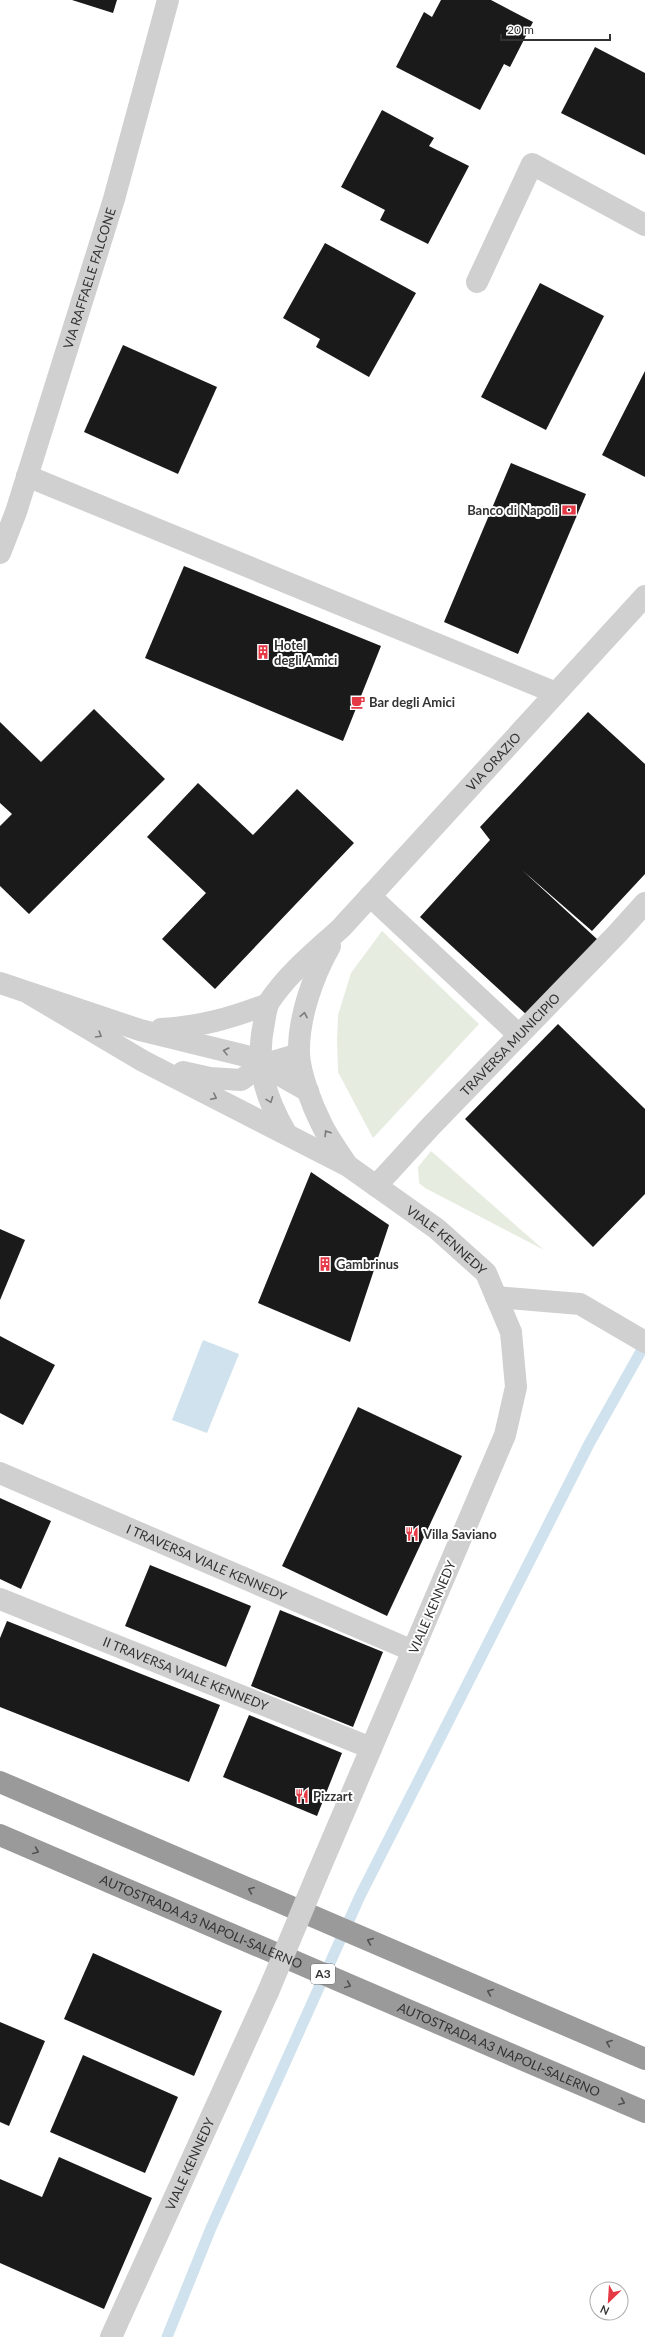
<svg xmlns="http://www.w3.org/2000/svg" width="645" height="2337" font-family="Lato,sans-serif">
<rect width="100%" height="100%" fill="#fff"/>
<g fill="#e6ecdf">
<path d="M 382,931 L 479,1024 L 373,1138 L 338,1072 L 337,1040 L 338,1015 L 351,973 Z"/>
<path d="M 431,1151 L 544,1250 L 425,1188 L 419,1183 L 418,1167 Z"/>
</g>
<path fill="#cfe2ee" d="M 203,1340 L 239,1354 L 207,1433 L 172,1420 Z"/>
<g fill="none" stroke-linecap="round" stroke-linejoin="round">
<path stroke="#cfe2ee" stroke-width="11" d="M 167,2337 L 211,2228 L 360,1896 L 589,1444 L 645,1344"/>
</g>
<g fill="#1a1a1a">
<path d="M 72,0 L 117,0 L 113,13 Z"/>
<path d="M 441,0 L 491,0 L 533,22 L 510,67 L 504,64 L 480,110 L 396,67 L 424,12 L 432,17 Z"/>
<path d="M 595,47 L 645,73 L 645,155 L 561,113 Z"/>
<path d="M 382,110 L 434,138 L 429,146 L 469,166 L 428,244 L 380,220 L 385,210 L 341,187 Z"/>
<path d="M 325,243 L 416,293 L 369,377 L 316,347 L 320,339 L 283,318 Z"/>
<path d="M 540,283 L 604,316 L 546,430 L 481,397 Z"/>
<path d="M 123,345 L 217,387 L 178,474 L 84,432 Z"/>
<path d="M 645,371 L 645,477 L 602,455 Z"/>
<path d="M 511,463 L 586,494 L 518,654 L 444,622 Z"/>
<path d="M 184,566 L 381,646 L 343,741 L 145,658 Z"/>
<path d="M 94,709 L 165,779 L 29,914 L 0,886 L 0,826 L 12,814 L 0,803 L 0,722 L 41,762 Z"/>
<path d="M 588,712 L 645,764 L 645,874 L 592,931 L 522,870 L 598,940 L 528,1016 L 420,917 L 490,840 L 480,827 Z"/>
<path d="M 198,783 L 253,835 L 297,789 L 354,843 L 215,989 L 162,939 L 206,893 L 147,837 Z"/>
<path d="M 558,1024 L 645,1109 L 645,1194 L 593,1247 L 465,1119 Z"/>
<path d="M 311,1172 L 389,1225 L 350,1342 L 258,1303 Z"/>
<path d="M 0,1229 L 25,1240 L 0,1300 Z"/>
<path d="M 0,1336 L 55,1365 L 23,1425 L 0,1413 Z"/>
<path d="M 358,1407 L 462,1456 L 387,1616 L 282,1566 Z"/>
<path d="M 0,1498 L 51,1521 L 21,1589 L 0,1579 Z"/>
<path d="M 150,1565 L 251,1606 L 226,1667 L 125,1626 Z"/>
<path d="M 280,1610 L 383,1652 L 353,1727 L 251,1686 Z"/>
<path d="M 7,1621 L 220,1705 L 189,1782 L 0,1707 L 0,1638 Z"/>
<path d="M 249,1715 L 342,1753 L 317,1816 L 223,1777 Z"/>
<path d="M 93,1953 L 222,2011 L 194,2076 L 64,2019 Z"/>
<path d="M 0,2022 L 45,2041 L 9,2126 L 0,2122 Z"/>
<path d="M 83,2055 L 178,2097 L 145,2173 L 50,2132 Z"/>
<path d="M 59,2157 L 152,2198 L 104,2309 L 0,2263 L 0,2179 L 42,2197 Z"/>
</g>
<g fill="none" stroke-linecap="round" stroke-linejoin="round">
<g stroke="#d0d0d0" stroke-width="22">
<path d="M 477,282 L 532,164 L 645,225"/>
<path d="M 27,476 L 556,693"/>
<path id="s1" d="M 0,553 L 16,512 L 114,199 L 168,0"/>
<path d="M 370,896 L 519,1035"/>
<path d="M 330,946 C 313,976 298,1018 299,1054 C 300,1074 312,1105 321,1123 C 328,1138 338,1151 347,1165"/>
<path d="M 0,983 L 140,1030 L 246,1056 L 308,1091"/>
<path id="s2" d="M 30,994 L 143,1061 L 348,1166 L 437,1229 L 486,1273 L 511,1332 L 516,1387 L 505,1435 L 317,1875"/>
<path d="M 161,1029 C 200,1027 231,1018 268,1004"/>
<path d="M 183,1072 L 210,1078 L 241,1080 L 262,1065 L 299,1054"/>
<path id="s3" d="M 286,1133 C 265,1097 255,1064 264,1023 C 265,1016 266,1008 269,1002 C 288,973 316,951 341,928 L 645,596"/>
<path id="s4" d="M 376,1186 L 431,1126 L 616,935 L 645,903"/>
<path d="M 496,1297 L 580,1304 L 645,1342"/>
<path id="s5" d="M 0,1473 L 413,1651"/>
<path id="s6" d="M 0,1599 L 371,1748"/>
<path id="s7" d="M 111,2337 L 268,1992"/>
</g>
<g stroke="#9a9a9a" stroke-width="22">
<path d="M 0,1782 L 645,2059"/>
<path id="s8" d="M 0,1835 L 645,2112"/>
</g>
<path stroke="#d0d0d0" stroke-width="22" d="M 268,1992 L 317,1875"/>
</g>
<defs><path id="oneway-chevron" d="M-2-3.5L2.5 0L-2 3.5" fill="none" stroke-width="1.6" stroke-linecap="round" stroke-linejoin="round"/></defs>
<g stroke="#7a7a7a">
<use href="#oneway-chevron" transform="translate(304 1015) rotate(-79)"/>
<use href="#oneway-chevron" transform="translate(99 1035) rotate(31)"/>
<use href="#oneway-chevron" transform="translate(226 1051) rotate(-166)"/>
<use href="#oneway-chevron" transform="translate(214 1097) rotate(27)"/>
<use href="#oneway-chevron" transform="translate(270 1100) rotate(69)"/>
<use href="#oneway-chevron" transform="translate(327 1133) rotate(-122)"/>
</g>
<g stroke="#525252">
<use href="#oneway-chevron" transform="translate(36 1851) rotate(23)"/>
<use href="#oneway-chevron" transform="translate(251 1890) rotate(-157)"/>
<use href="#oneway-chevron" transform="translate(370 1941) rotate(-157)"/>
<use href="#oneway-chevron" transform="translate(348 1985) rotate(23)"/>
<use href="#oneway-chevron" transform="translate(490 1992) rotate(-157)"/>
<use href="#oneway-chevron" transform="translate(609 2043) rotate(-157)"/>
<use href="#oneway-chevron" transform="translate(622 2102) rotate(23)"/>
</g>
<defs>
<symbol id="bank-bare" viewBox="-9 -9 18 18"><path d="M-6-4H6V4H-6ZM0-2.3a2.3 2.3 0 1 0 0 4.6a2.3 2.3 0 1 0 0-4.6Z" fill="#e63946" stroke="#fff" stroke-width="2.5" paint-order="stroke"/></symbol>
<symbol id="building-bare" viewBox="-9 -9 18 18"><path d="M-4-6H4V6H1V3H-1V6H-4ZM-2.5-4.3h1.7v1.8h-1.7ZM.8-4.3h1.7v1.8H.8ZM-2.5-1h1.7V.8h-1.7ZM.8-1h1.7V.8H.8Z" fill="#e63946" stroke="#fff" stroke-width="2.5" paint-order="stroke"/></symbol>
<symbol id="cafe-bare" viewBox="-9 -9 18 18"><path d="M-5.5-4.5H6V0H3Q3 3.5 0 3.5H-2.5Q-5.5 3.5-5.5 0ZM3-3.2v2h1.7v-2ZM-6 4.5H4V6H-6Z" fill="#e63946" stroke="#fff" stroke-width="2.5" paint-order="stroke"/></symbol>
<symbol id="restaurant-bare" viewBox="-9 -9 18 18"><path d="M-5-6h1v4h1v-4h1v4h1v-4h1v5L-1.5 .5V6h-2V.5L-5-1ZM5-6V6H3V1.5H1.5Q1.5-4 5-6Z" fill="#e63946" stroke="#fff" stroke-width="2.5" paint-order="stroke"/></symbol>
</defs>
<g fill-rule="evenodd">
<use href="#bank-bare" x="559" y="500" width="20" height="20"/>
<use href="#building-bare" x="253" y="642" width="20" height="20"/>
<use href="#cafe-bare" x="348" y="692" width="20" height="20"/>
<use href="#building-bare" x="315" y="1254" width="20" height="20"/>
<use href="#restaurant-bare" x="402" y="1524" width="20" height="20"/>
<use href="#restaurant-bare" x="292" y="1786" width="20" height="20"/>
</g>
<g text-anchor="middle" stroke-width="4" stroke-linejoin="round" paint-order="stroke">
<rect fill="#fff" stroke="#707070" stroke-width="1" x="311" y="1964" width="24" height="20" rx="3"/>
<g font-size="12" font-weight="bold" fill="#333">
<text x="323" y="1978">A3</text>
</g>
<g font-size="13" fill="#333" stroke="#fff">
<text dy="5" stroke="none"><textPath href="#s1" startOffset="289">VIA RAFFAELE FALCONE</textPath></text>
<text dy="5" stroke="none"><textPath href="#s3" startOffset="466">VIA ORAZIO</textPath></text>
<text dy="5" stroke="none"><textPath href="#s4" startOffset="195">TRAVERSA MUNICIPIO</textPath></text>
<text dy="5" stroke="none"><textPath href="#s2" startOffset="485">VIALE KENNEDY</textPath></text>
<text dy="5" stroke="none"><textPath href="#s5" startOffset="225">I TRAVERSA VIALE KENNEDY</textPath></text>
<text transform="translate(432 1607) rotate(-67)" y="5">VIALE KENNEDY</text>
<text dy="5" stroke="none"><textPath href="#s6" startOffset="200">II TRAVERSA VIALE KENNEDY</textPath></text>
<text dy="5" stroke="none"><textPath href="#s8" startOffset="219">AUTOSTRADA A3 NAPOLI-SALERNO</textPath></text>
<text dy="5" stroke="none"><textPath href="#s8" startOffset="543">AUTOSTRADA A3 NAPOLI-SALERNO</textPath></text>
<text dy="5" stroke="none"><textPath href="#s7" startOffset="190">VIALE KENNEDY</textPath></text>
</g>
<g font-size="13" font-weight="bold" fill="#333" stroke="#fff" text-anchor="start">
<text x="558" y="515" text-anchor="end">Banco di Napoli</text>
<text x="274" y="650">Hotel<tspan x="274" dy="15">degli Amici</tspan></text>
<text x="369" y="707">Bar degli Amici</text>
<text x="336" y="1269">Gambrinus</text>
<text x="423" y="1539">Villa Saviano</text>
<text x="313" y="1801">Pizzart</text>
</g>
</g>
<g transform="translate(609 2301) rotate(205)"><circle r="19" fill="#ffffff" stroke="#adadad"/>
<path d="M0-3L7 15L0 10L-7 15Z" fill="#e63946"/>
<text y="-6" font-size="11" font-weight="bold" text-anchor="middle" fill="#333333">N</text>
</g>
<path d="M501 34v6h109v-6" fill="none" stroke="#333333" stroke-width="2"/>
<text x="507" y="34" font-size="12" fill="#333333" stroke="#ffffff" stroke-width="3" paint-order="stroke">20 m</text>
</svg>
